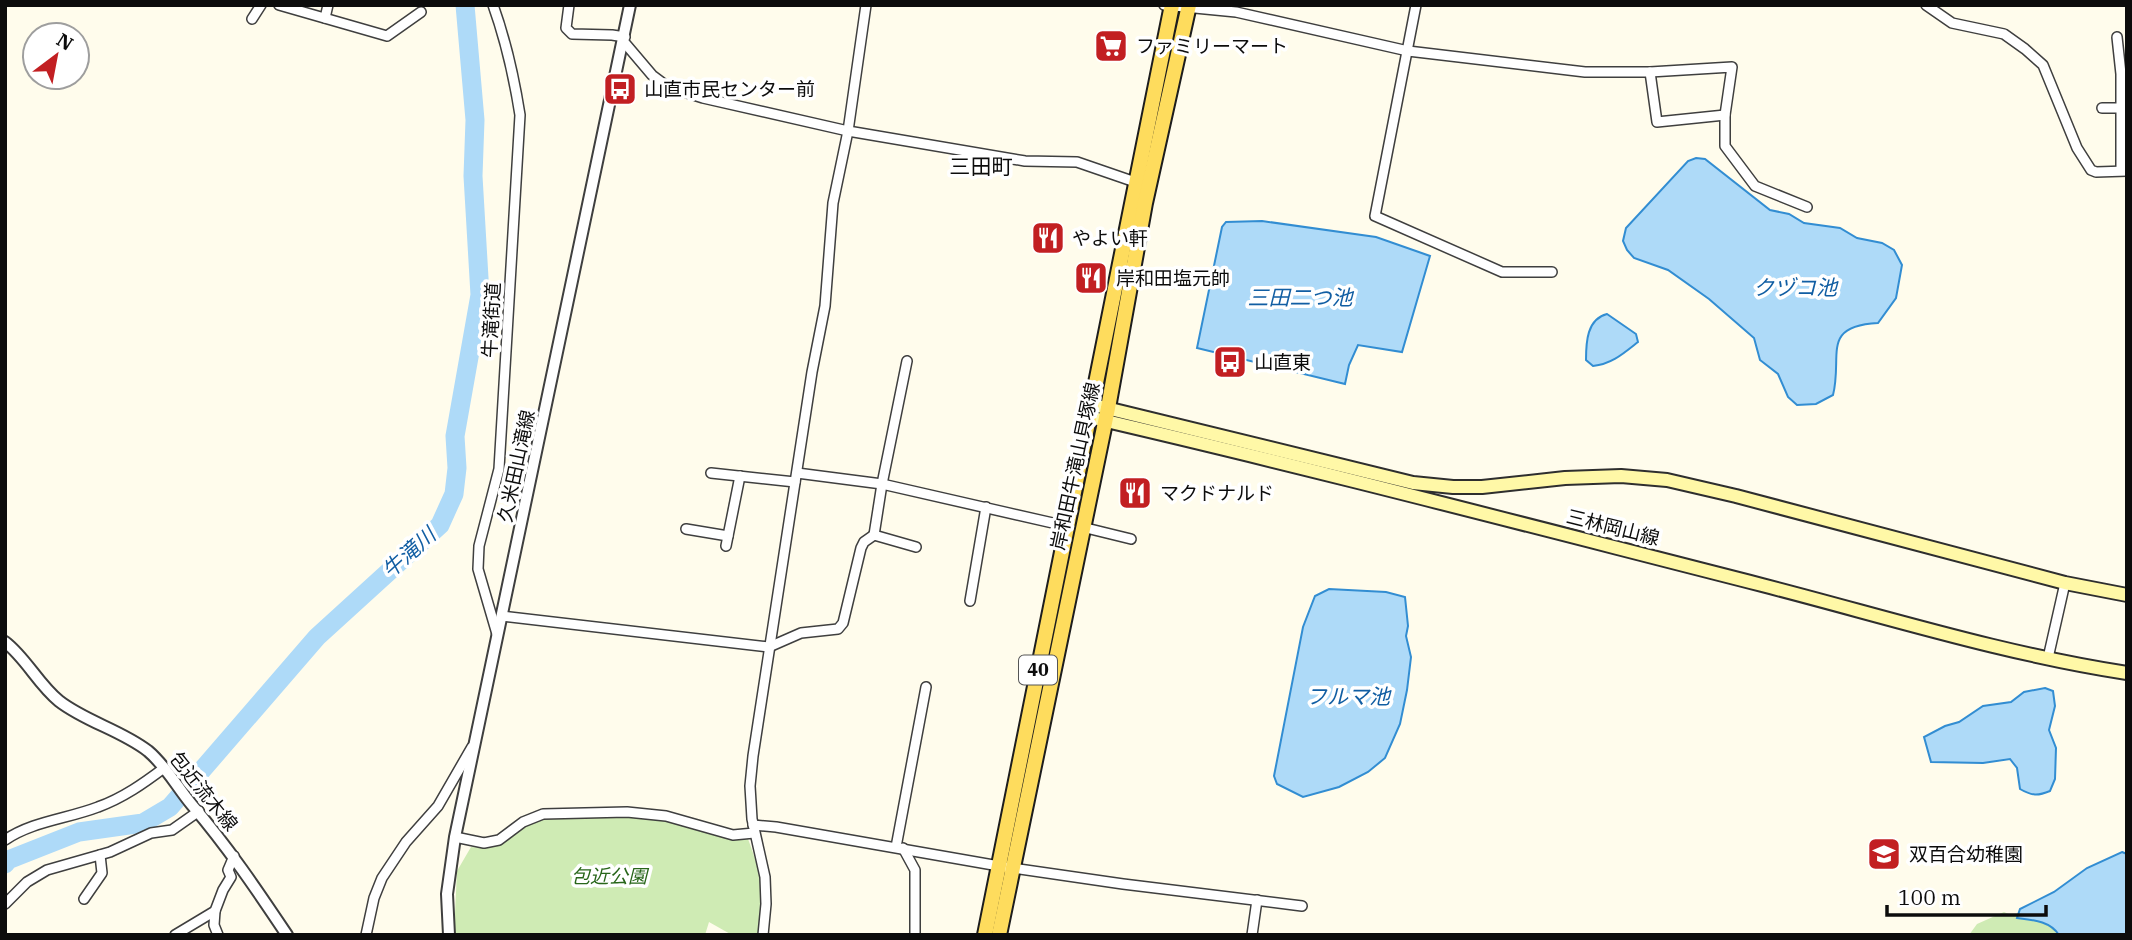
<svg xmlns="http://www.w3.org/2000/svg" width="2132" height="940" font-family="'IBM Plex Serif','Noto Sans JP',serif">
<rect width="100%" height="100%" fill="#fffcec"/>
<g fill="#cfebb4">
<path d="M 562,817 C 598,817 640,813 676,821 C 701,827 721,843 748,839 C 763,878 763,894 759,935 L 732,935 L 709,922 L 705,935 L 454,935 L 457,871 L 471,847 C 507,849 502,835 528,824 C 539,819 550,819 562,817 Z"/>
<path d="M 2004,912 C 2022,921 2047,918 2059,935 L 1969,935 L 1977,924 Z"/>
</g>
<g fill="#aedaf8" stroke="#328dd2" stroke-width="2">
<path d="M 1696,158 L 1705,159 L 1770,210 L 1789,214 L 1804,223 L 1840,228 L 1857,238 L 1882,243 L 1894,250 L 1902,265 L 1896,298 L 1878,323 C 1820,326 1843,356 1833,395 L 1816,404 L 1797,405 L 1788,397 L 1778,374 L 1760,360 L 1754,338 L 1709,299 L 1668,270 L 1634,258 L 1627,250 L 1623,241 L 1626,228 L 1688,161 Z"/>
<path d="M 1262,221 L 1376,237 L 1430,256 L 1402,352 L 1358,345 L 1349,365 L 1345,384 L 1197,348 L 1222,227 L 1226,222 Z"/>
<path d="M 1607,314 L 1636,334 L 1638,342 C 1624,353 1612,364 1593,366 L 1586,360 C 1586,342 1587,319 1607,314 Z"/>
<path d="M 1329,589 L 1386,592 L 1405,597 L 1408,626 L 1406,636 L 1411,657 L 1407,690 L 1400,724 L 1385,758 L 1368,772 L 1339,787 L 1303,797 L 1277,784 L 1274,776 L 1303,627 L 1315,596 Z"/>
<path d="M 2045,688 L 2053,691 L 2055,706 L 2049,730 L 2056,748 L 2055,779 L 2050,791 C 2038,796 2032,796 2020,789 L 2017,768 L 2010,759 L 1983,763 L 1931,762 L 1924,737 L 1945,726 L 1959,722 L 1983,706 L 2011,702 L 2024,692 Z"/>
<path d="M 2122,852 L 2127,854 L 2127,935 L 2059,935 C 2050,921 2033,920 2017,918 L 2020,909 L 2054,892 L 2087,868 Z"/>
</g>
<g fill="none" stroke-linecap="round" stroke-linejoin="round">
<path stroke="#aedaf8" stroke-width="19" d="M 5,864 L 8,860 L 79,832 L 143,823 L 170,807 L 317,637 L 440,525 L 454,494 L 457,468 L 455,436 L 480,295 L 473,176 L 475,120 L 465,5"/>
<defs>
<g id="minor">
<path d="M 279,5 L 387,36 L 421,12"/>
<path d="M 493,5 C 506,41 514,77 520,115 L 499,469 L 479,546 L 478,569 L 497,634"/>
<path d="M 569,5 L 566,28 L 572,34 L 612,35 L 625,37"/>
<path d="M 1164,5 L 1236,12 L 1408,51 L 1585,72 L 1650,72 L 1732,67 L 1725,115 L 1725,146 L 1755,186 L 1807,207"/>
<path d="M 1416,5 L 1375,216 L 1502,272 L 1552,272"/>
<path d="M 1926,5 L 1952,23 L 2004,34 L 2025,49 L 2043,65 L 2077,148 L 2091,170 L 2096,172 L 2127,171"/>
<path d="M 325,18 L 328,5"/>
<path d="M 252,19 L 261,5"/>
<path d="M 2117,37 L 2121,74 L 2121,170"/>
<path d="M 624,42 L 652,75 L 668,87 L 703,98 L 848,131 L 1025,161 L 1077,162 L 1138,183"/>
<path d="M 1650,72 L 1657,122 L 1725,115"/>
<path d="M 2102,108 L 2121,108"/>
<path d="M 711,473 L 795,482"/>
<path d="M 797,473 L 882,484 L 1066,526"/>
<path d="M 1082,527 L 1131,539"/>
<path d="M 686,529 L 728,536"/>
<path d="M 874,535 L 882,484 L 907,361"/>
<path d="M 726,546 L 740,476"/>
<path d="M 970,601 L 986,507"/>
<path d="M 502,616 L 769,647 L 801,633 L 838,629 L 843,623 L 861,548 L 864,542 L 874,535 L 916,547"/>
<path d="M 2048,658 L 2065,583"/>
<path d="M 753,825 L 776,827 L 999,866 L 1123,884 L 1302,906"/>
<path d="M 455,837 L 484,843 L 499,840 L 523,822 L 543,814 L 627,812 L 666,816 L 733,835 L 754,833"/>
<path d="M 5,840 C 33,821 67,819 98,807 C 123,798 144,783 164,768"/>
<path d="M 896,847 L 926,687"/>
<path d="M 903,848 L 915,870 L 915,935"/>
<path d="M 84,899 L 102,873 L 100,855"/>
<path d="M 5,904 L 27,882 L 47,870 L 110,852 L 151,833 L 172,830 L 199,811"/>
<path d="M 215,911 L 214,925 L 218,935"/>
<path d="M 175,935 L 215,911 L 223,890 L 231,877 L 228,870 L 234,856"/>
<path d="M 366,935 L 374,898 L 382,878 L 406,842 L 438,806 L 472,747"/>
<path d="M 763,935 L 766,904 L 765,877 L 752,819 L 750,786 L 753,756 L 812,372 L 825,306 L 833,203 L 848,131 L 866,5"/>
<path d="M 1252,935 L 1257,900"/>
</g>
<g id="tertiary">
<path d="M 5,642 C 26,658 38,684 59,701 C 86,722 121,730 148,751 C 166,766 177,787 192,805 C 227,846 257,890 287,935"/>
<path d="M 449,935 L 447,894 L 455,837 L 630,5"/>
</g>
<g id="secondary">
<path d="M 1098,406 L 1413,483 L 1453,487 L 1482,487 L 1565,478 L 1621,476 L 1667,480 L 1736,496 L 2065,583 L 2127,595"/>
<path d="M 1089,417 C 1314,469 1538,528 1762,585 C 1883,616 2003,654 2127,673"/>
</g>
<g id="primary">
<path d="M 985,935 L 1172,5"/>
<path d="M 999,935 L 1108,408 L 1145,203 L 1189,5"/>
</g>
</defs>
<use href="#minor" stroke="#3f3f3f" stroke-width="12"/>
<use href="#tertiary" stroke="#3f3f3f" stroke-width="14"/>
<use href="#secondary" stroke="#2e2e2e" stroke-width="16"/>
<use href="#primary" stroke="#1d1d1d" stroke-width="18"/>
<use href="#minor" stroke="#fff" stroke-width="9"/>
<use href="#tertiary" stroke="#fff" stroke-width="10"/>
<use href="#secondary" stroke="#fff8a7" stroke-width="12"/>
<use href="#primary" stroke="#fedc5d" stroke-width="14"/>
</g>
<defs>
<symbol id="supermarket-square" viewBox="-11 -11 22 22"><rect x="-9" y="-9" width="18" height="18" rx="4" fill="#c21f22" stroke="#fff"/><path d="M-6-5.5h2.5l.6 2H6L4.5 2H-2.5L-4.4-4H-6ZM-1.5 3.2a1.3 1.3 0 1 0 .1 0ZM3 3.2a1.3 1.3 0 1 0 .1 0Z" fill="#fff"/></symbol>
<symbol id="bus-square" viewBox="-11 -11 22 22"><rect x="-9" y="-9" width="18" height="18" rx="4" fill="#c21f22" stroke="#fff"/><path d="M-5-6H5V4H4V6H2V4H-2V6H-4V4H-5ZM-3.5-4V0h7V-4ZM-3.5 1.2v1.5H-2V1.2ZM2 1.2v1.5H3.5V1.2Z" fill="#fff"/></symbol>
<symbol id="restaurant-square" viewBox="-11 -11 22 22"><rect x="-9" y="-9" width="18" height="18" rx="4" fill="#c21f22" stroke="#fff"/><path d="M-5-6h1v4h1v-4h1v4h1v-4h1v5L-1.5 .5V6h-2V.5L-5-1ZM5-6V6H3V1.5H1.5Q1.5-4 5-6Z" fill="#fff"/></symbol>
<symbol id="school-square" viewBox="-11 -11 22 22"><rect x="-9" y="-9" width="18" height="18" rx="4" fill="#c21f22" stroke="#fff"/><path d="M0-5L7-2L0 1L-7-2ZM-4 1L0 2.5L4 1V4Q0 6-4 4Z" fill="#fff"/></symbol>
</defs>
<g fill-rule="evenodd">
<use href="#supermarket-square" x="1092" y="27" width="38" height="38"/>
<use href="#bus-square" x="601" y="70" width="38" height="38"/>
<use href="#restaurant-square" x="1029" y="219" width="38" height="38"/>
<use href="#restaurant-square" x="1072" y="259" width="38" height="38"/>
<use href="#bus-square" x="1211" y="343" width="38" height="38"/>
<use href="#restaurant-square" x="1116" y="474" width="38" height="38"/>
<use href="#school-square" x="1865" y="835" width="38" height="38"/>
</g>
<g text-anchor="middle" stroke-width="7" stroke-linejoin="round" paint-order="stroke">
<rect fill="#fff" stroke="#555" stroke-width="2" x="1019" y="655.5" width="38" height="29" rx="5"/>
<g font-size="18" font-weight="bold" fill="#0c0c0c">
<text x="1038" y="676">40</text>
</g>
<g font-size="19" fill="#0c0c0c" stroke="#fff" text-anchor="start">
<text x="1136" y="53">ファミリーマート</text>
<text x="644" y="96">山直市民センター前</text>
<text x="1072" y="245">やよい軒</text>
<text x="1116" y="285">岸和田塩元帥</text>
<text x="1254" y="369">山直東</text>
<text x="1160" y="500">マクドナルド</text>
<text x="1909" y="861">双百合幼稚園</text>
</g>
<g font-size="19" fill="#0c0c0c" stroke="#fff">
<text transform="translate(491 320) rotate(-87)" y="7">牛滝街道</text>
<text transform="translate(516 466) rotate(-78)" y="7">久米田山滝線</text>
<text transform="translate(1075 466) rotate(-78)" y="7">岸和田牛滝山貝塚線</text>
<text transform="translate(1613 527) rotate(14)" y="7">三林岡山線</text>
<text transform="translate(204 791) rotate(51)" y="7">包近流木線</text>
</g>
<g font-size="19" font-style="italic" fill="#28661a" stroke="#fff">
<text x="609" y="883">包近公園</text>
</g>
<g font-size="21" fill="#0c0c0c" stroke="#fff">
<text x="981" y="174">三田町</text>
</g>
<g font-size="21" font-style="italic" fill="#115ea3" stroke="#fff">
<text x="1795" y="295">クヅコ池</text>
<text x="1300" y="305">三田二つ池</text>
<text transform="translate(409 553) rotate(-42)" y="7">牛滝川</text>
<text x="1348" y="704">フルマ池</text>
</g>
</g>
<rect width="2132" height="940" fill="none" stroke="#0c0c0c" stroke-width="14"/>
<g transform="translate(56 56) rotate(32)"><circle r="33" fill="#ffffff" stroke="#9e9e9e" stroke-width="2"/>
<path d="M0-5L12 26L0 18L-12 26Z" fill="#c21f22"/>
<text y="-10" font-size="19" font-weight="bold" text-anchor="middle" fill="#0c0c0c">N</text>
</g>
<path d="M1887 905v10h159v-10" fill="none" stroke="#0c0c0c" stroke-width="3.5"/>
<text x="1898" y="905" font-size="21" fill="#0c0c0c" stroke="#ffffff" stroke-width="5" paint-order="stroke">100 m</text>
</svg>
